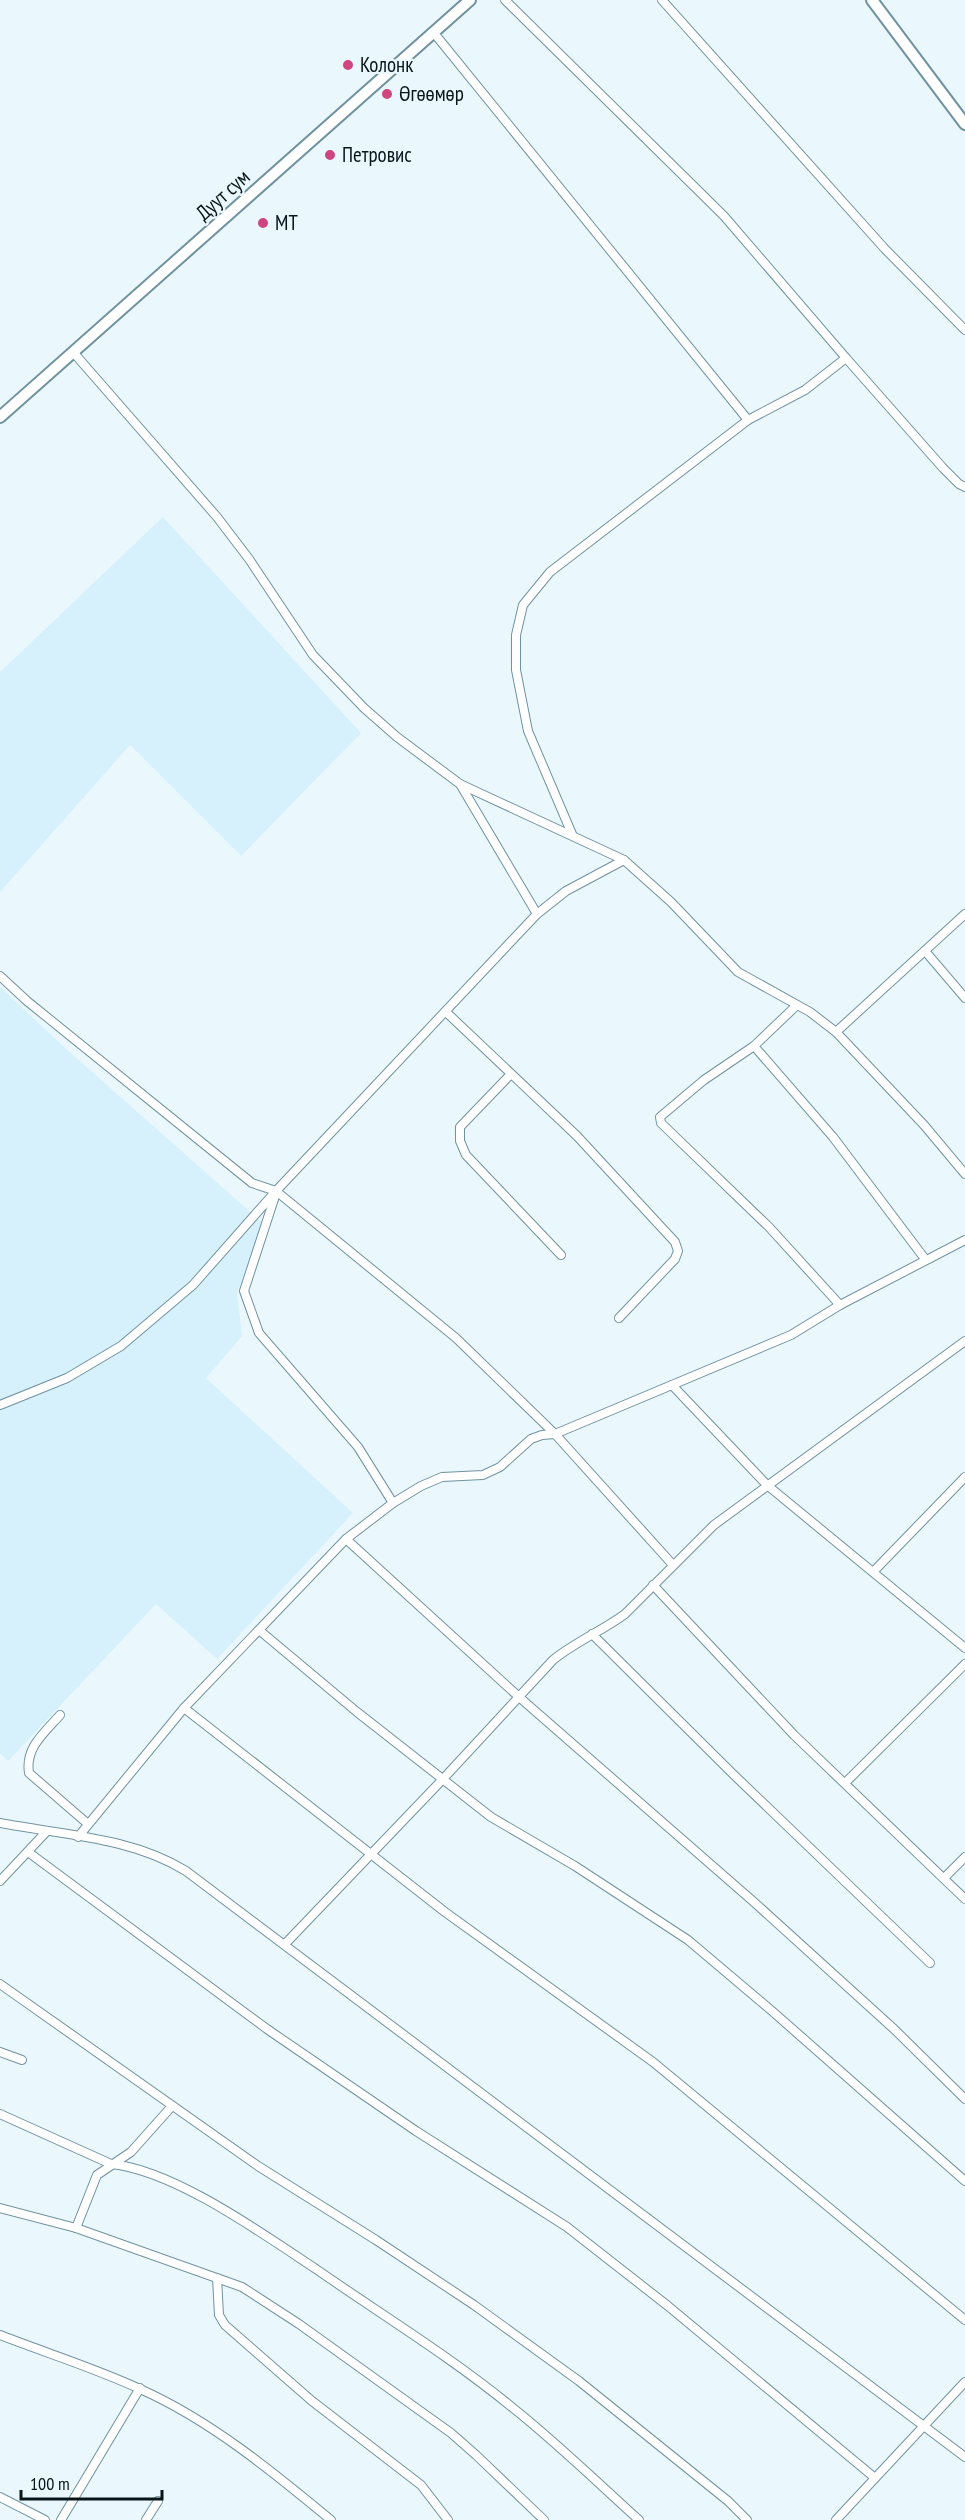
<svg xmlns="http://www.w3.org/2000/svg" width="965" height="2520" font-family="'PT Sans Narrow',sans-serif">
<rect width="100%" height="100%" fill="#eaf8fe"/>
<g fill="#d6f1fc">
<path d="M 163,517 L 361,733 L 241,856 L 130,745 L 0,892 L 0,672 Z"/>
<path d="M 0,987 L 64,1047 L 264,1224 L 237,1293 L 242,1336 L 206,1378 L 353,1513 L 217,1659 L 156,1604 L 8,1761 L 0,1753 Z"/>
</g>
<g fill="none" stroke-linecap="round" stroke-linejoin="round">
<defs>
<g id="street">
<path d="M 505,0 L 724,216 L 846,358 L 805,390 L 748,420 L 550,572 L 523,605 L 516,635 L 516,670 L 528,731 L 572,834"/>
<path d="M 662,0 L 885,249 L 965,330"/>
<path d="M 434,33 L 748,420"/>
<path d="M 73,352 L 217,517 L 249,559 L 313,655 L 364,708 L 397,737 L 460,784 L 624,860 L 671,902 L 738,972 L 810,1012 L 836,1032 L 924,1125 L 965,1174"/>
<path d="M 846,358 L 943,468 L 959,484 L 965,487"/>
<path d="M 460,784 L 537,914"/>
<path d="M 925,951 L 965,998"/>
<path d="M 0,976 L 27,1001 L 252,1183 L 276,1191 L 456,1338 L 555,1434 L 673,1565"/>
<path d="M 797,1005 L 754,1046 L 833,1137 L 925,1259"/>
<path d="M 446,1012 L 577,1136 L 675,1242 L 678,1251 L 675,1259 L 619,1318"/>
<path d="M 836,1032 L 965,914"/>
<path d="M 754,1046 L 704,1080 L 660,1117 L 661,1123 L 769,1227 L 840,1305"/>
<path d="M 510,1075 L 460,1127 L 460,1141 L 466,1155 L 561,1255"/>
<path d="M 275,1196 L 244,1291 L 259,1333 L 358,1447 L 393,1503"/>
<path d="M 672,1385 L 767,1485 L 965,1648"/>
<path d="M 0,1405 L 67,1378 L 121,1346 L 193,1285 L 276,1191 L 537,914 L 566,891 L 624,860"/>
<path d="M 346,1539 L 519,1697 L 755,1903 L 894,2029 L 965,2099"/>
<path d="M 873,1572 L 965,1477"/>
<path d="M 653,1585 L 794,1735 L 965,1899"/>
<path d="M 259,1630 L 357,1712 L 491,1817 L 575,1866 L 688,1940 L 772,2011 L 965,2181"/>
<path d="M 592,1634 L 735,1776 L 930,1963"/>
<path d="M 184,1708 L 445,1912 L 653,2062 L 965,2320"/>
<path d="M 60,1715 C 44,1733 25,1748 29,1773 L 88,1824"/>
<path d="M 845,1783 L 965,1664"/>
<path d="M 0,1823 C 62,1835 131,1837 186,1871 L 965,2457"/>
<path d="M 78,1837 L 184,1708 L 346,1539 L 393,1503 L 421,1486 L 442,1477 L 483,1475 L 500,1467 L 531,1439 L 542,1435 L 555,1434 L 791,1335 L 840,1305 L 965,1240"/>
<path d="M 28,1852 L 267,2029 L 416,2131 L 567,2227 L 668,2306 L 875,2478"/>
<path d="M 944,1878 L 965,1857"/>
<path d="M 0,1881 L 47,1831"/>
<path d="M 285,1944 L 443,1779 L 553,1660 C 575,1642 602,1631 625,1614 L 714,1525 L 965,1341"/>
<path d="M 0,1984 L 258,2166 L 376,2240 L 474,2305 L 579,2381 L 728,2501 L 747,2520"/>
<path d="M 0,2052 L 22,2060"/>
<path d="M 0,2114 L 111,2164 C 174,2170 263,2234 316,2269 C 382,2315 451,2357 513,2408 C 557,2443 597,2482 639,2520"/>
<path d="M 0,2208 L 76,2228 L 242,2287 L 299,2324 L 451,2433 L 476,2455 L 544,2520"/>
<path d="M 76,2228 L 97,2175 L 131,2152 L 172,2106"/>
<path d="M 217,2278 L 219,2315 L 225,2325 L 312,2401 L 421,2485 L 448,2520"/>
<path d="M 0,2335 C 46,2353 95,2368 140,2389 C 210,2420 273,2472 331,2520"/>
<path d="M 0,2497 L 45,2520"/>
<path d="M 61,2520 L 140,2388"/>
<path d="M 146,2520 L 158,2501"/>
<path d="M 836,2520 L 965,2382"/>
</g>
<g id="secondary">
<path d="M 872,0 L 965,124"/>
<path d="M 0,417 L 470,0"/>
</g>
</defs>
<use href="#street" stroke="#7092a0" stroke-width="10"/>
<use href="#secondary" stroke="#7092a0" stroke-width="14"/>
<use href="#street" stroke="#fff" stroke-width="8"/>
<use href="#secondary" stroke="#fff" stroke-width="10"/>
</g>
<g fill="#ce4581" stroke="#eaf8fe" stroke-width="2">
<circle cx="348" cy="65" r="6"/>
<circle cx="387" cy="94" r="6"/>
<circle cx="330" cy="155" r="6"/>
<circle cx="263" cy="223" r="6"/>
</g>
<g text-anchor="middle" stroke-width="4.5" stroke-linejoin="round" paint-order="stroke">
<g font-size="21" fill="#08161b" stroke="#eaf8fe" text-anchor="start">
<text x="360" y="72">Колонк</text>
<text x="399" y="101">Өгөөмөр</text>
<text x="342" y="162">Петровиc</text>
<text x="275" y="230">MT</text>
</g>
<g font-size="21" fill="#08161b" stroke="#eaf8fe">
<text transform="translate(223 195) rotate(-42)" y="7">Дуут сум</text>
</g>
</g>
<path d="M21 2490v9h141v-9" fill="none" stroke="#08161b" stroke-width="3"/>
<text x="30" y="2490" font-size="18" fill="#08161b" stroke="#eaf8fe" stroke-width="4.5" paint-order="stroke">100 m</text>
</svg>
